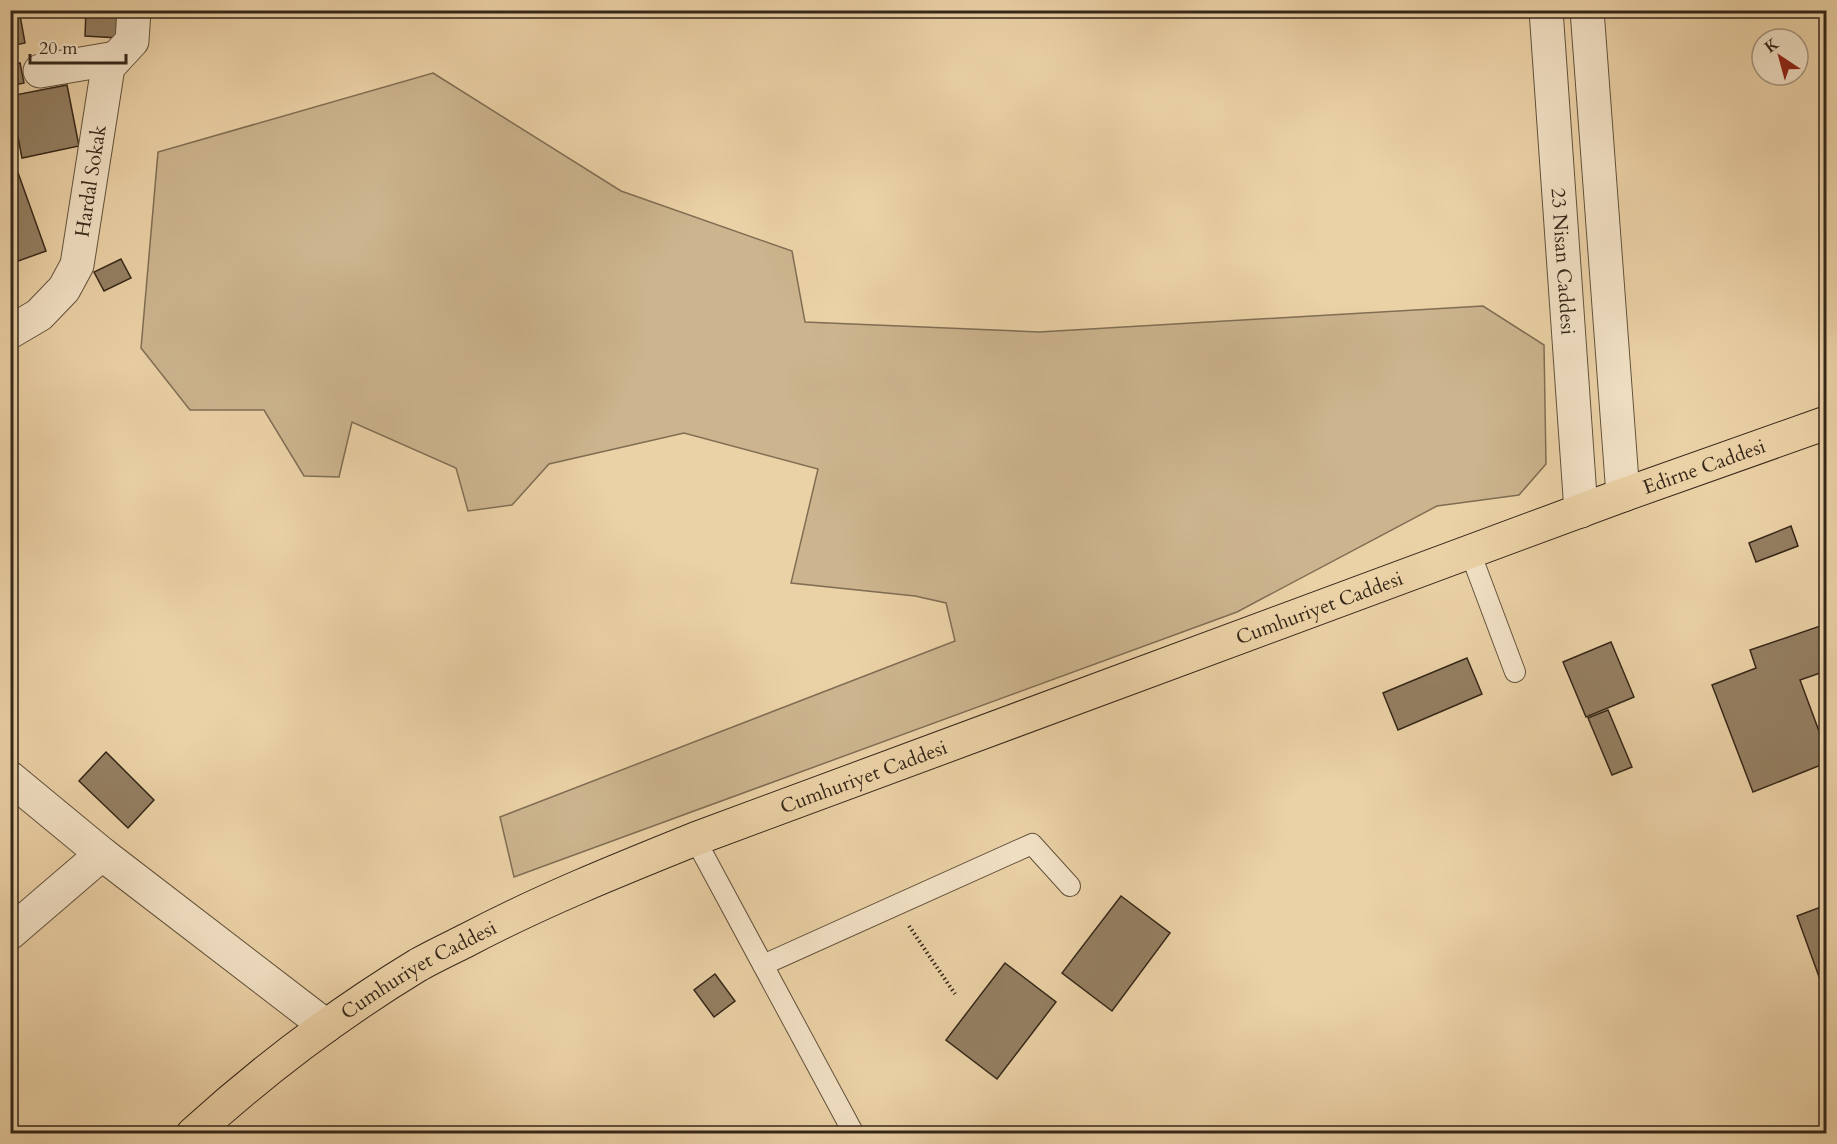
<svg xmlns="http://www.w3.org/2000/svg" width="1837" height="1144" font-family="Cardo,serif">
<rect width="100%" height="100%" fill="#ebd1a6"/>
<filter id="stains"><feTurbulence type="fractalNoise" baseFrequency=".00333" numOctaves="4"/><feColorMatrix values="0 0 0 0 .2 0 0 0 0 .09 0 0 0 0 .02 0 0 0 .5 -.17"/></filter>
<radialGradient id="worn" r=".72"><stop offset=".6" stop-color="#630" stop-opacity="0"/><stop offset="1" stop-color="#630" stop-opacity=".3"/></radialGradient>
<path fill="#ccb48e" stroke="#806e54" stroke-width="1.5" d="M 433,73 L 621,191 L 792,251 L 805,322 L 1039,332 L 1483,306 L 1544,345 L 1546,464 L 1519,495 L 1437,506 L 1237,612 L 514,877 L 500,817 L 955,641 L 946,603 L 915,596 L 791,583 L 818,469 L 684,433 L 549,464 L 512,505 L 468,511 L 456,468 L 352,422 L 339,477 L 304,476 L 264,410 L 190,410 L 141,348 L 158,152 Z"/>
<g fill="#947f62" stroke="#352719" stroke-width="1.5">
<path d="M 10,10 L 19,10 L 25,43 L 10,46 Z"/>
<path d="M 86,10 L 121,10 L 119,38 L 85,36 Z"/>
<path d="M 20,63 L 24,83 L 10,86 L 10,65 Z"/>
<path d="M 67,85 L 79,146 L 22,158 L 10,96 Z"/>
<path d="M 12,156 L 46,251 L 10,264 L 10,157 Z"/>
<path d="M 121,259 L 131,278 L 104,291 L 94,272 Z"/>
<path d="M 1791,526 L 1798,546 L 1756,562 L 1749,543 Z"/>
<path d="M 1826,624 L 1826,671 L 1800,680 L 1826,750 L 1826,763 L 1753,792 L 1712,685 L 1756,668 L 1750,650 Z"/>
<path d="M 1611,642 L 1634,697 L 1586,717 L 1563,662 Z"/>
<path d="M 1467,658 L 1482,694 L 1398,730 L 1383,693 Z"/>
<path d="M 1608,710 L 1632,767 L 1612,775 L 1588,718 Z"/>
<path d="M 106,752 L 154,800 L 128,828 L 79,781 Z"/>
<path d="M 1121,896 L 1170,933 L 1112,1011 L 1062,973 Z"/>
<path d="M 1826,905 L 1826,996 L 1797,916 Z"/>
<path d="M 1005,963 L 1056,1002 L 997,1079 L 946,1040 Z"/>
<path d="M 715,974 L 735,1001 L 714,1017 L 694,990 Z"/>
</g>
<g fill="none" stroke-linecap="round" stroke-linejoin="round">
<defs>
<g id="service">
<path d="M 1470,552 L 1515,672"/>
<path d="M 695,839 L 854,1134"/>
<path d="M 763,965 L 1032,844 L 1070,886"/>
</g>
<g id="minor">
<path d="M 40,71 L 116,58"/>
<path id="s1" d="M 10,332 L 39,315 L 64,289 L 77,265 L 108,67 L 132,41 L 134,10"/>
<path d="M 10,933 L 102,854"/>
</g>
<g id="tertiary">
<path id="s2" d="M 1546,10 L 1581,511"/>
<path d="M 1587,10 L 1623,495"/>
<path d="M 10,778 L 102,854 L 326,1026"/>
</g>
<g id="primary">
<path id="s3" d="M 193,1134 C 262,1071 339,1013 418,965 C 434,956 451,948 467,940 C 541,901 618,870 695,839 L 1623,495 L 1826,423"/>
</g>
</defs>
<use href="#service" stroke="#62523c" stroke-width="22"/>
<use href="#minor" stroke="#62523c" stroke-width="35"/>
<use href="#tertiary" stroke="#62523c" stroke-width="35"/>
<use href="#primary" stroke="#352719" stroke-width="35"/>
<path stroke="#352719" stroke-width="4" stroke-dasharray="1.5 3" stroke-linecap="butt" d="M 909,926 L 955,994"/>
<use href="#service" stroke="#f2e1c5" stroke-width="20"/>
<use href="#minor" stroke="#f2e1c5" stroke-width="33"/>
<use href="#tertiary" stroke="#f2e1c5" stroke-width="33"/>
<use href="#primary" stroke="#ebd1a6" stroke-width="33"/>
</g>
<g text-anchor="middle" stroke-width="5" stroke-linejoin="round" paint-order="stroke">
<g font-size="20" fill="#352719" stroke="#f2e1c5">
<text dy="7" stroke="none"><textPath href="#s1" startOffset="182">Hardal Sokak</textPath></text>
<text dy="7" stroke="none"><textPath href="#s2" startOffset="252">23 Nisan Caddesi</textPath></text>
<text dy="7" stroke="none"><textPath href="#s3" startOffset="1662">Edirne Caddesi</textPath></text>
<text dy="7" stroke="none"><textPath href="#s3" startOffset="1252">Cumhuriyet Caddesi</textPath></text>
<text dy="7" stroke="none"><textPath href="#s3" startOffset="766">Cumhuriyet Caddesi</textPath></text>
<text dy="7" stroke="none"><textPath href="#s3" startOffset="280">Cumhuriyet Caddesi</textPath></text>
</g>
</g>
<rect width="1837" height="1144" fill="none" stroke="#ebd1a6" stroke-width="36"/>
<rect x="12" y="12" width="1813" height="1120" fill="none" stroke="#352719" stroke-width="3"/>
<rect x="18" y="18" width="1801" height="1108" fill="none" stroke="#352719" stroke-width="1.5"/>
<g transform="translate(1780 57) rotate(324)"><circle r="28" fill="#f2e1c5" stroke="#a69780" stroke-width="1.5"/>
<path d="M0-4.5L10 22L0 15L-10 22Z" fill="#8f2418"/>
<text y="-9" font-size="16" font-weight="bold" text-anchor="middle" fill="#352719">K</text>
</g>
<path d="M30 54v9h96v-9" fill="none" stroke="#352719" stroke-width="3"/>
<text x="39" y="54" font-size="18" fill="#352719" stroke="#f2e1c5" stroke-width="4.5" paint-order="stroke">20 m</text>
<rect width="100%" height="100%" filter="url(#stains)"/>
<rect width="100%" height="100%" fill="url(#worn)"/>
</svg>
